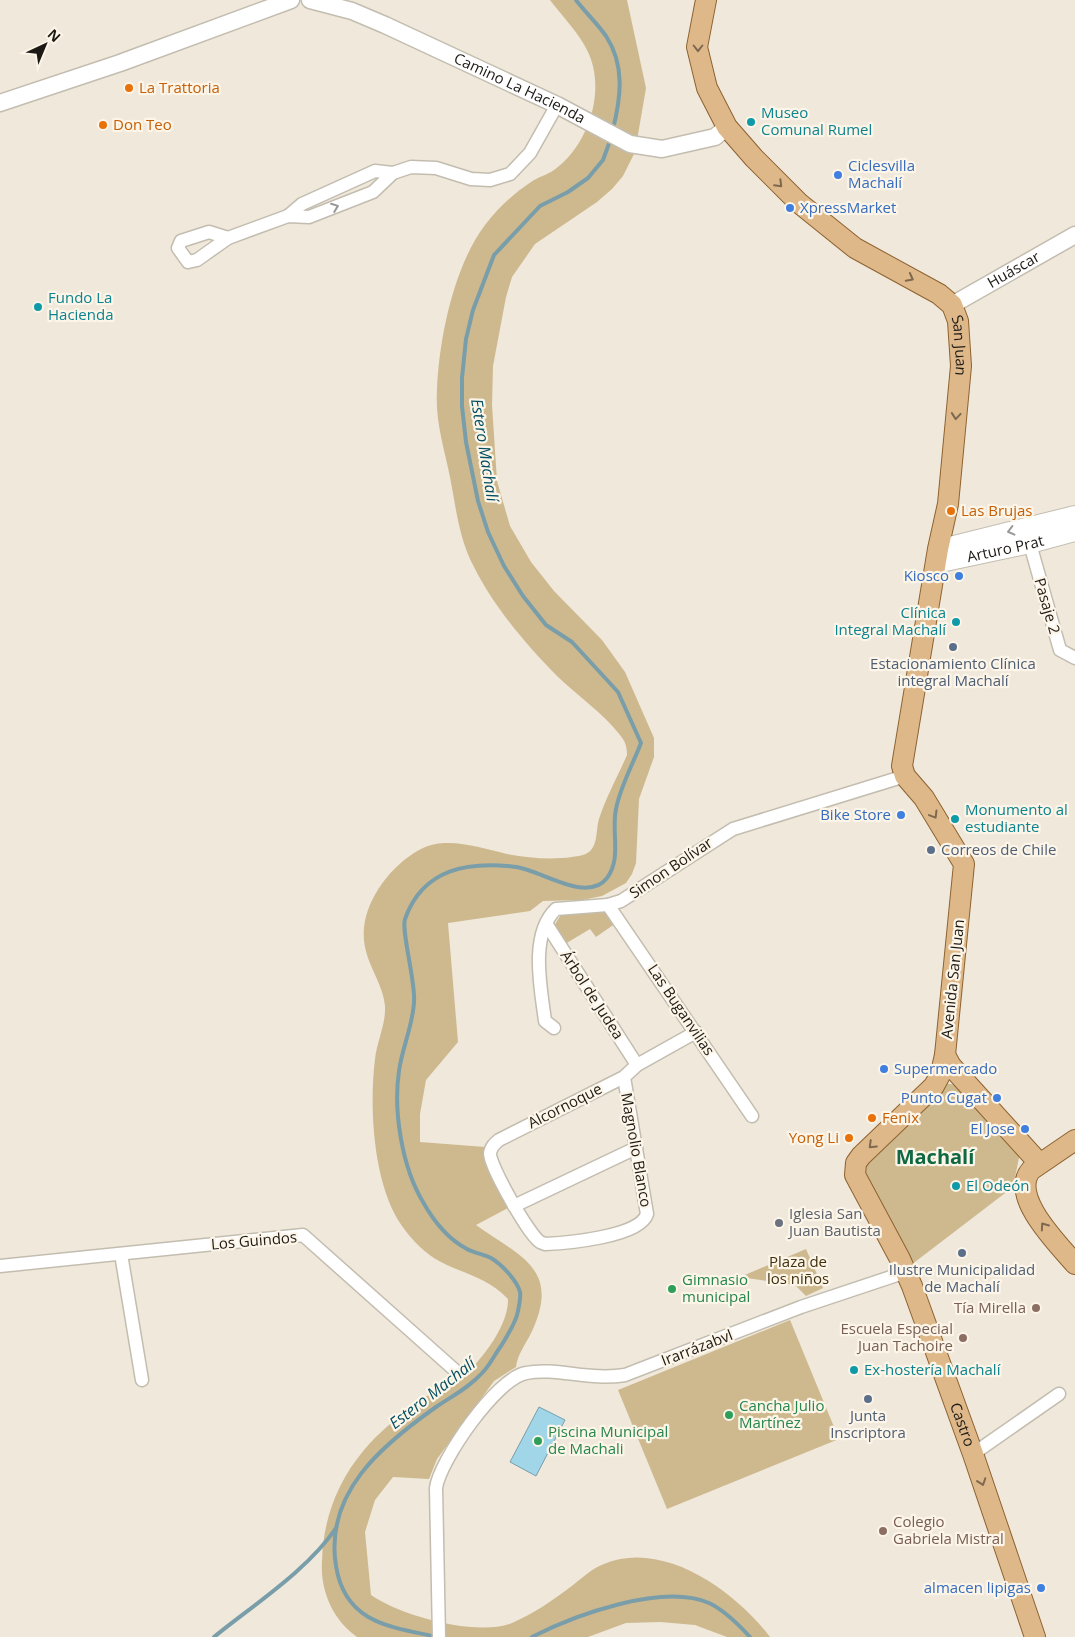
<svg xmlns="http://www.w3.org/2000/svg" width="1075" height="1637" font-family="'Open Sans',sans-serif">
<rect width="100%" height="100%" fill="#efe8db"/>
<g fill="#ceb98f">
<path d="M 550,0 L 627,0 L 646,88 L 635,152 L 623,176 L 612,189 L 597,202 L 535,244 L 512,277 L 506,297 L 493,366 L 492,405 L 497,481 L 510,526 L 531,562 L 554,591 L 602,640 L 625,672 L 654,738 L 654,757 L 639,799 L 636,863 L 632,874 L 626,883 L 602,896 L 582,900 L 543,901 L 530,911 L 448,923 L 458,1042 L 426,1080 L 420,1114 L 420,1142 L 485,1147 L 485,1162 L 508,1208 L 476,1225 C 519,1256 560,1268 533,1329 C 528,1341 517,1354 516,1367 L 494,1381 L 437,1459 L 429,1479 L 393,1477 L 375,1500 L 365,1532 L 371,1595 C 401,1616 477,1637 512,1623 C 533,1614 555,1599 573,1585 C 583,1577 593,1568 604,1564 C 664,1539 736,1592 770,1637 L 727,1637 L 695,1625 L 660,1622 L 626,1623 L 588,1637 L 357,1637 C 333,1620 320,1591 322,1561 C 323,1520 337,1482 364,1450 C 379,1432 401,1414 421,1400 C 431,1392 444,1390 455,1383 C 477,1367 509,1327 508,1299 C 487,1277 466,1275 441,1262 C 425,1254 412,1240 402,1226 C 373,1185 369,1107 375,1059 C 377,1041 386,1024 385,1006 C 383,980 361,960 364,928 C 367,897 392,865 419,850 C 446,835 480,848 507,854 C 529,858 550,860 572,857 C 579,856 587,855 591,850 C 598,842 596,828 599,819 C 606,797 618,776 627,755 C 627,746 625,741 620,735 C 603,713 578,696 558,677 C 527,646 494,607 474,567 C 459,539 456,508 450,477 C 444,447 435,421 437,390 C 439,338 454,266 485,225 C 498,208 513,194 531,182 C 538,177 547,175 554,170 C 589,145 607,89 587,50 C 578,32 562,16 550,0 Z"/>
<path d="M 604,911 L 607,912 L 616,923 L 596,937 L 590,929 L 565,944 L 554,926 L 562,913 Z"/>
<path d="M 944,1083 L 956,1085 L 1020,1153 L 1013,1187 L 911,1265 L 861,1176 L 861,1164 Z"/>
<path d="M 806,1249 L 823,1288 L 806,1296 L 795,1285 L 740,1277 Z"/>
<path d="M 790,1320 L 839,1439 L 667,1509 L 618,1390 Z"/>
</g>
<path fill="#a1d6e9" stroke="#799eaa" d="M 539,1407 L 565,1420 L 536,1476 L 510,1462 Z"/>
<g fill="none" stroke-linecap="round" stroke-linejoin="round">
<g stroke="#799eaa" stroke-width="4">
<path d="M 576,0 C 585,12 597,23 606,36 C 625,65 621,97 613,129"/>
<path d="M 214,1637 C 252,1606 309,1569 336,1528"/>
<path d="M 438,1637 C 390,1627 345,1623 336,1566 C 324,1493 382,1445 436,1407 C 452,1396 470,1387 483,1372 C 490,1365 495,1354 501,1346 C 507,1336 516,1323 518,1311 C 519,1306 521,1297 520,1292 C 517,1280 501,1264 491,1258 C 483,1254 474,1253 467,1249 C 448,1239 433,1220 423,1202 C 402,1167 393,1111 399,1071 C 402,1048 413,1025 414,1002 C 416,983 401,931 405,919 C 423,868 469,861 516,867 C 541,870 587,904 607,878 C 622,858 611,832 616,809 C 620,787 633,764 641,743 L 618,692 L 572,642 L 546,625 L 523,596 L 504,566 L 488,532 L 478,501 L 466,442 L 462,406 L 462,378 L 466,339 L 473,310 L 494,255 L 540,206 L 568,192 L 588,178 L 603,160 L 611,138"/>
<path d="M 532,1637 C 575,1615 662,1583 709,1603 C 724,1610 739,1625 750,1637"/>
</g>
<defs>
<g id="minor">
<path d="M 288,216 L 302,204 L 375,171 L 393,173"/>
<path d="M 209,232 L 228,238 L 197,260 L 188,262 L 178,248 L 181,241 Z"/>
<path d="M 228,238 L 288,216 L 309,217 L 373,192 L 393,173 L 411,167 L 436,168 L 471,179 L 490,180 L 510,174 L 530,153 L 557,105"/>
<path d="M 1030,544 L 1060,650 L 1075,658"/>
<path d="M 608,905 L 752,1116"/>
<path d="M 547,925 L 637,1065"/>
<path d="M 554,1028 L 545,1021 C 541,989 529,935 556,909 L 608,905 L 621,901 L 733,829 L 905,776"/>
<path d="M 624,1077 L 647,1214 C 640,1237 566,1243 545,1244 L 540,1242 C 529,1235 489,1165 490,1153 C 491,1147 494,1144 499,1140 L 624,1077 L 637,1065 L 696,1032"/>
<path d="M 514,1206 L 636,1148"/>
<path d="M 121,1254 L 142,1380"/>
<path d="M 0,1266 L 303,1235 L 458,1373"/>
<path d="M 973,1454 L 1059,1394"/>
<path d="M 439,1637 L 436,1488 C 440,1460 497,1378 526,1373 C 556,1367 590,1381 625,1375 L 801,1307 L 906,1272"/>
</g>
<g id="tertiary">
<path id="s1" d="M 310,0 L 352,11 L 385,25 L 557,105 L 630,144 L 662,149 L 715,137 L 727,127"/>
<path d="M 0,103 L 120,63 L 291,0"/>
<path id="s2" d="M 952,305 L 1075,235"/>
</g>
<g id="secondary">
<path d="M 938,549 L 1075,515"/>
<path id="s3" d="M 936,564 L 1030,544 L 1075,532"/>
</g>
<g id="primary">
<path id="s4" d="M 706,0 L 697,47 L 707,88 L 727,127 L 754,158 L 799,203 L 855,248 L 939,294 L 952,305 L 958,321 L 961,366 L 948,504 L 938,549 L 902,766 L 905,776 L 924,798 L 964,864 L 945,1055 L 941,1073 L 934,1086 L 861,1156 L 856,1163 L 855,1175 L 900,1259 L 912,1286 L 973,1454 L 1035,1637"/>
<path d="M 945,1055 L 951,1066 L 1039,1163"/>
<path d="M 1075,1140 L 1031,1170 C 1009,1196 1058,1244 1075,1264"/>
</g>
</defs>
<use href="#minor" stroke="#c3bdb0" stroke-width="15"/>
<use href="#tertiary" stroke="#c3bdb0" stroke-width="19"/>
<use href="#secondary" stroke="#c3bdb0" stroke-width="20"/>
<use href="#primary" stroke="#8d622f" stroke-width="22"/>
<use href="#minor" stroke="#fff" stroke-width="12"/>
<use href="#tertiary" stroke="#fff" stroke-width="16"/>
<use href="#secondary" stroke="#fff" stroke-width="18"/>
<use href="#primary" stroke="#dfb88a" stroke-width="20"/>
</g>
<defs><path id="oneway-chevron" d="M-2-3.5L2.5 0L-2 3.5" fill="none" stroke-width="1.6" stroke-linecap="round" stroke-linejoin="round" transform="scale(1.25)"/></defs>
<g stroke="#7e6950">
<use href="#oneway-chevron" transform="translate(698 48) rotate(90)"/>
<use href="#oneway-chevron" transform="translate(779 184) rotate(45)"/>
<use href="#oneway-chevron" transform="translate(910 278) rotate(28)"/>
<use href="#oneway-chevron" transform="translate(956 416) rotate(95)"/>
<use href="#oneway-chevron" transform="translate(934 815) rotate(59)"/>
<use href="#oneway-chevron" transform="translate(872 1145) rotate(136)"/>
<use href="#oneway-chevron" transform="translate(1044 1226) rotate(-125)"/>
<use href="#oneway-chevron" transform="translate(982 1482) rotate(71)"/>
</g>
<g stroke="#999896">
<use href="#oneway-chevron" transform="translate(335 207) rotate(-21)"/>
<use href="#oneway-chevron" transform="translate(1011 531) rotate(166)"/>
</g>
<g fill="#e8710a" stroke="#fcf5e8" stroke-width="2">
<circle cx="129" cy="88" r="5"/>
<circle cx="103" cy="125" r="5"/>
<circle cx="951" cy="511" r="5"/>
<circle cx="872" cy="1118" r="5"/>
<circle cx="849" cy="1138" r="5"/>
</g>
<g fill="#0f9aa8" stroke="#fcf5e8" stroke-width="2">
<circle cx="751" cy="122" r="5"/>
<circle cx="38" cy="307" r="5"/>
<circle cx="956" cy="622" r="5"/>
<circle cx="955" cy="819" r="5"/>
<circle cx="956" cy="1186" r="5"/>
<circle cx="854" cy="1370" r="5"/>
</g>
<g fill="#3f7fe0" stroke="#fcf5e8" stroke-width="2">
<circle cx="838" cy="175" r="5"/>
<circle cx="790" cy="208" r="5"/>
<circle cx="959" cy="576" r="5"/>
<circle cx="901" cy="815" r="5"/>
<circle cx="884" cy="1069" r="5"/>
<circle cx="997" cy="1098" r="5"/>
<circle cx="1025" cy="1129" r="5"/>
<circle cx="1041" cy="1588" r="5"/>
</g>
<g fill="#5c6f8a" stroke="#fcf5e8" stroke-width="2">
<circle cx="953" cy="647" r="5"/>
<circle cx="931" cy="850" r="5"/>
<circle cx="962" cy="1253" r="5"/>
<circle cx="868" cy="1399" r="5"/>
</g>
<circle fill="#6b7280" stroke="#fcf5e8" stroke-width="2" cx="779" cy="1223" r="5"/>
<g fill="#2e9e5b" stroke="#fcf5e8" stroke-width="2">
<circle cx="672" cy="1289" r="5"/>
<circle cx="729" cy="1415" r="5"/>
<circle cx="538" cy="1441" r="5"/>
</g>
<g fill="#8d6e63" stroke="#fcf5e8" stroke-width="2">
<circle cx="1036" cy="1308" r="5"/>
<circle cx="963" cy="1338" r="5"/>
<circle cx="883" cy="1531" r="5"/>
</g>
<g text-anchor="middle" stroke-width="4.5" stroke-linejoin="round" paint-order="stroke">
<g font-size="15" fill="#c56008" stroke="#fcf5e8" text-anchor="start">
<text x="139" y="93">La Trattoria</text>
<text x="113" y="130">Don Teo</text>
<text x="961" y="516">Las Brujas</text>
<text x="882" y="1123">Fenix</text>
<text x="839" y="1143" text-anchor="end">Yong Li</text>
</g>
<g font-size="15" fill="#1d1a16" stroke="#fcf5e8">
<text dy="5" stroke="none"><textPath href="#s1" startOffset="228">Camino La Hacienda</textPath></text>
<text dy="5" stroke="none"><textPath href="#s2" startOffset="71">Huáscar</textPath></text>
<text dy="5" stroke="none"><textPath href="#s4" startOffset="465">San Juan</textPath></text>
<text dy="5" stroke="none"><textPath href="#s3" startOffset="71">Arturo Prat</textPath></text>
<text transform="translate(1047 606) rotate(74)" y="5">Pasaje 2</text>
<text transform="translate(671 868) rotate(-34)" y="5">Simon Bolívar</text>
<text transform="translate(953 979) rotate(-84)" y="5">Avenida San Juan</text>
<text transform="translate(592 995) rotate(57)" y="5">Árbol de Judea</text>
<text transform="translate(681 1010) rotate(56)" y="5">Las Buganvilias</text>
<text transform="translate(565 1106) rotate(-27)" y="5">Alcornoque</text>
<text transform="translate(636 1150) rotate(80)" y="5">Magnolio Blanco</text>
<text transform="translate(254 1241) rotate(-5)" y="5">Los Guindos</text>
<text transform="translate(697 1348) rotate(-21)" y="5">Irarrázabvl</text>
<text dy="5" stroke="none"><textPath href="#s4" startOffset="1626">Castro</textPath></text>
</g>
<g font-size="15" fill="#0d838f" stroke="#fcf5e8" text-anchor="start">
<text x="761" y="118">Museo<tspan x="761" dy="17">Comunal Rumel</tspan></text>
<text x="48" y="303">Fundo La<tspan x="48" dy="17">Hacienda</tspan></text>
<text x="946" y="618" text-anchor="end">Clínica<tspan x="946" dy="17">Integral Machalí</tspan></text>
<text x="965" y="815">Monumento al<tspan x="965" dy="17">estudiante</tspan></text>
<text x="966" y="1191">El Odeón</text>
<text x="864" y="1375">Ex-hostería Machalí</text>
</g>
<g font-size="15" fill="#366cbe" stroke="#fcf5e8" text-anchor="end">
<text x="848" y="171" text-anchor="start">Ciclesvilla<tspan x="848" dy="17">Machalí</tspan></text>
<text x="800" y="213" text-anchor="start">XpressMarket</text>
<text x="949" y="581">Kiosco</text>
<text x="891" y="820">Bike Store</text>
<text x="894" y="1074" text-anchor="start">Supermercado</text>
<text x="987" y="1103">Punto Cugat</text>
<text x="1015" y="1134">El Jose</text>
<text x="1031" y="1593">almacen lipigas</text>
</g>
<g font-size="15" fill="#4e5e75" stroke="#fcf5e8">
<text x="953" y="669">Estacionamiento Clínica<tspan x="953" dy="17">integral Machalí</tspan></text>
<text x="941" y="855" text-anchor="start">Correos de Chile</text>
<text x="962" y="1275">Ilustre Municipalidad<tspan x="962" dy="17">de Machalí</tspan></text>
<text x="868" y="1421">Junta<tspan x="868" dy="17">Inscriptora</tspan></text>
</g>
<g font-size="15" fill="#5b616d" stroke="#fcf5e8" text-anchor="start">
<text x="789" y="1219">Iglesia San<tspan x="789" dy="17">Juan Bautista</tspan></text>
</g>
<g font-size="15" fill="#3f300d" stroke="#fcf5e8">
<text x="798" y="1267">Plaza de<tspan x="798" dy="17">los niños</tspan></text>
</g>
<g font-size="15" fill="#27864d" stroke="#fcf5e8" text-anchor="start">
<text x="682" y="1285">Gimnasio<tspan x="682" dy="17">municipal</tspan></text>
<text x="739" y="1411">Cancha Julio<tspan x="739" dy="17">Martínez</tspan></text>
<text x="548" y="1437">Piscina Municipal<tspan x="548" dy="17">de Machali</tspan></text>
</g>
<g font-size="15" fill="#785e54" stroke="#fcf5e8" text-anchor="end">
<text x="1026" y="1313">Tía Mirella</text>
<text x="953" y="1334">Escuela Especial<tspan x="953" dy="17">Juan Tachoire</tspan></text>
<text x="893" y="1527" text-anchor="start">Colegio<tspan x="893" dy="17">Gabriela Mistral</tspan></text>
</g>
<g font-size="16" font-style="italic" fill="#024f63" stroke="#fcf5e8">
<text transform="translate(485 450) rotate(81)" y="6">Estero Machalí</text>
<text transform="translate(432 1393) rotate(-38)" y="6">Estero Machalí</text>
</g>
<g font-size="20" font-weight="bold" fill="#0e6843" stroke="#fcf5e8">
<text x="935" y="1164">Machalí</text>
</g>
</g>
<g transform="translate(45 45) rotate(44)" stroke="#fcf5e8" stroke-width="4" paint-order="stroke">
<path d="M0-4L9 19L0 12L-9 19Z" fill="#1d1a16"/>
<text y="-8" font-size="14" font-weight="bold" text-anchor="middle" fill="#1d1a16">N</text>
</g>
</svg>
